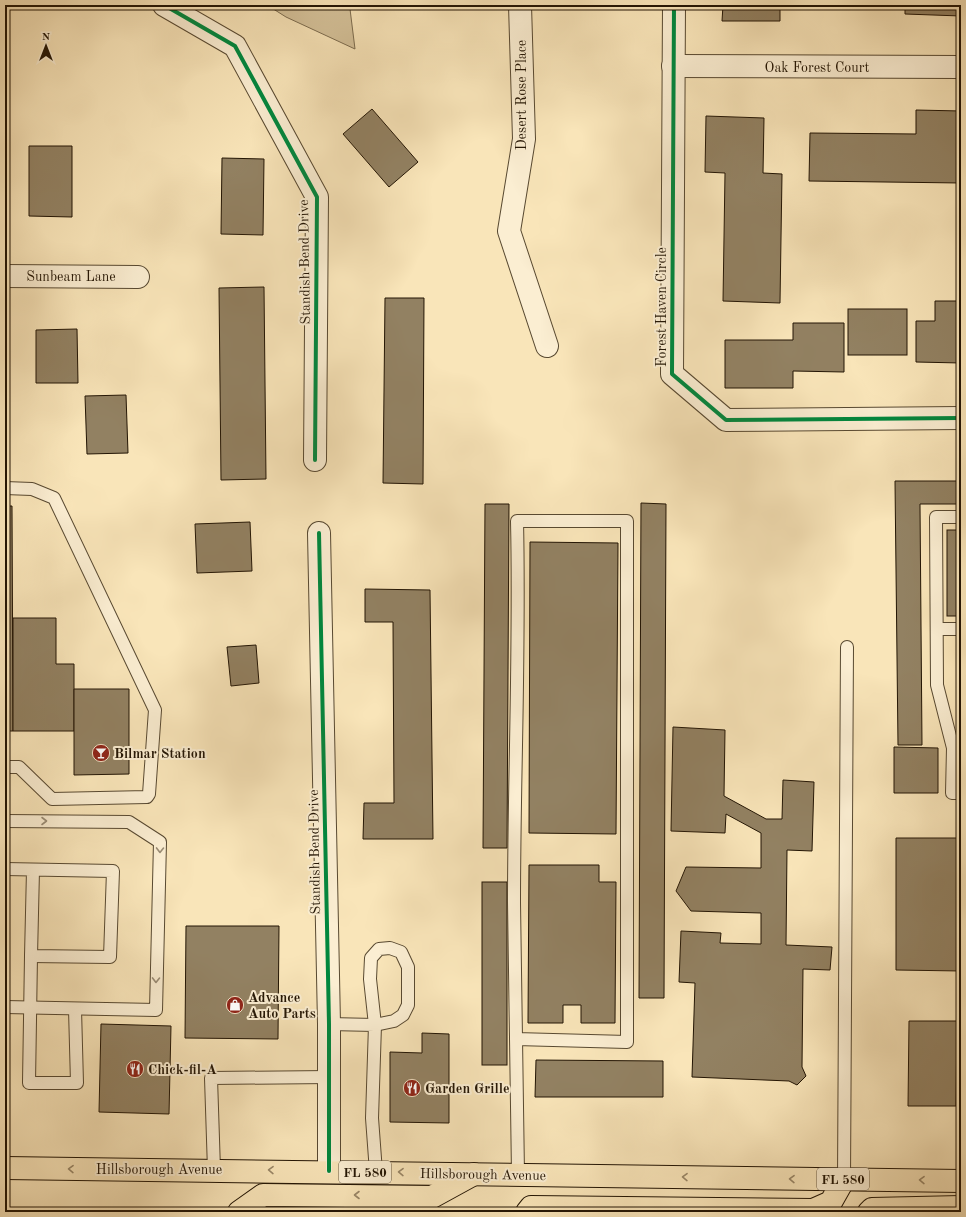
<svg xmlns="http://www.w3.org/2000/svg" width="966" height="1217" font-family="'Old Standard TT',serif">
<rect width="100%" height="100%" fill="#f9e5b9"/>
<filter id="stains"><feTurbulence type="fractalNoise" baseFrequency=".005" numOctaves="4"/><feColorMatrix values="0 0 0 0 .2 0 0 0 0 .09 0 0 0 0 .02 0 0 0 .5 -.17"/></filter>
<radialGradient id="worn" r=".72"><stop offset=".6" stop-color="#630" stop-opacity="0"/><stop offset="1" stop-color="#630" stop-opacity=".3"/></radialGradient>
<path fill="#d5c29a" stroke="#7c6c4f" d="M 267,5 L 326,5 L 327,9 L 350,9 L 355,49 L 286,17 Z"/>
<g fill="#928162" stroke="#231504">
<path d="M 723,5 L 780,5 L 780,21 L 722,21 Z"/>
<path d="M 905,5 L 961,5 L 961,16 L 905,14 Z"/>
<path d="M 372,109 L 418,162 L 389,187 L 343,134 Z"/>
<path d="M 916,110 L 961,111 L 961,183 L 809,181 L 810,133 L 916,134 Z"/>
<path d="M 706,116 L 764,118 L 763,173 L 782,174 L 780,303 L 723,301 L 725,173 L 705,172 Z"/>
<path d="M 29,146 L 72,146 L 72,217 L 29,216 Z"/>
<path d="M 222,158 L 264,159 L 263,235 L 221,234 Z"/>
<path d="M 264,287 L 266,479 L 221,480 L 219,288 Z"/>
<path d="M 385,298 L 424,298 L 423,484 L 383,483 Z"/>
<path d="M 935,301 L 961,301 L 961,363 L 916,362 L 916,321 L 935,321 Z"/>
<rect x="848" y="309" width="59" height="46"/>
<path d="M 793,323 L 844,323 L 844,372 L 793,371 L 793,388 L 725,388 L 725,340 L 793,340 Z"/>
<path d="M 77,329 L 78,383 L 36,383 L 36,330 Z"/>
<path d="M 126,395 L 128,453 L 87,454 L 85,396 Z"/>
<path d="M 895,481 L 961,481 L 961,504 L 920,504 L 922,745 L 898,745 Z"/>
<path d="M 641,503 L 666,504 L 664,998 L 639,998 Z"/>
<path d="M 485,504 L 509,504 L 507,848 L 483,848 Z"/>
<path d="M 5,506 L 12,506 L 13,731 L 5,731 Z"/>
<path d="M 250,522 L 252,571 L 197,573 L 195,524 Z"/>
<rect x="947" y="530" width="14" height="86"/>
<path d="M 530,542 L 618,543 L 616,834 L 529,833 Z"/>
<path d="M 365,589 L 430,590 L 433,839 L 363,839 L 364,803 L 394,803 L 393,622 L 365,622 Z"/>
<path d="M 13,618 L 56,618 L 56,664 L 74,664 L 74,731 L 13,731 Z"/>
<path d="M 256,645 L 259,683 L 231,686 L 227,647 Z"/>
<path d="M 74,689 L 129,689 L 129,774 L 74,775 Z"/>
<path d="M 673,727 L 725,730 L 724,796 L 766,819 L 782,819 L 783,780 L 814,782 L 812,851 L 787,850 L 786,945 L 832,947 L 830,970 L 803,969 L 802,1067 L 806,1076 L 797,1085 L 789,1081 L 692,1077 L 695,983 L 679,982 L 681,931 L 721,933 L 720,943 L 761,944 L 761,913 L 691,911 L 676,891 L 686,867 L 761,868 L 761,833 L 726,814 L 725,833 L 671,831 Z"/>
<path d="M 894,747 L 938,748 L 938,793 L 894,793 Z"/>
<path d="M 896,838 L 961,838 L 961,971 L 896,970 Z"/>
<path d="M 529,865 L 599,865 L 599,882 L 616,882 L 615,1023 L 581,1023 L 581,1005 L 563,1005 L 563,1023 L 528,1023 Z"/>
<rect x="482" y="882" width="25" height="183"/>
<path d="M 186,926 L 279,926 L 278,1039 L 185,1038 Z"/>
<path d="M 909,1021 L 957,1021 L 956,1106 L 908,1106 Z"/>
<path d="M 101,1024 L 171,1026 L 169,1114 L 99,1112 Z"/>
<path d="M 422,1033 L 449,1034 L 449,1123 L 390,1122 L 390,1052 L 422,1053 Z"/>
<path d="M 536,1060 L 663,1061 L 663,1097 L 535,1097 Z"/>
</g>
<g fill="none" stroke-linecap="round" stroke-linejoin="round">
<defs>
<g id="service">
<path d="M 5,488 L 32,489 L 54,498 L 155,710 L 149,794 L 147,797 L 52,799 L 19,767 L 5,767"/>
<path d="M 961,517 L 936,517 L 937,685 L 953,748 L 952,793 L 961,793"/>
<path d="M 937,629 L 961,629"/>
<path d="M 5,821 L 129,822 L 160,842 L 156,1010 L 5,1007"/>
<path d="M 5,869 L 113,871 L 110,957 L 31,956 L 33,870"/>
<path d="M 390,948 L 401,952 L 408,967 L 408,1005 L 403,1015 L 394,1021 L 375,1025 L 370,979 L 371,958 L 379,949 Z"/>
<path d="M 31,956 L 29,1083 L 77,1083 L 75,1009"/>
<path d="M 329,1024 L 375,1025 L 372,1118 L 376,1172"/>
<path d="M 516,1039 L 627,1042 L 627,521 L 517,521 C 520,648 514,775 514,902 C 515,993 517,1084 518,1174"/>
<path d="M 214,1170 L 211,1078 L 330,1077"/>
<path d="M 844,1179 L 847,647"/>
</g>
<g id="minor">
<path d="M 164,5 L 235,46 L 317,197 L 315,460"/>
<path d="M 520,5 L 524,139 L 509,231 L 547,346"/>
<path d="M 674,5 L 672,374 L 726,420 L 961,418"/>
<path d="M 673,66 L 961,67"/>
<path d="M 5,276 L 138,277"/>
<path d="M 319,533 L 329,1024 L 329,1171"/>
</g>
<g id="primary">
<path d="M 5,1168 L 961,1181"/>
<path d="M 239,1212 L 263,1195 L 432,1197 L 474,1174"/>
<path d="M 527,1212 L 531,1207 L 813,1210 L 831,1202 L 844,1179"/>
<path d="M 869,1212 L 872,1209 L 961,1207"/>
</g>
</defs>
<use href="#service" stroke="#584931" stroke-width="14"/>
<use href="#minor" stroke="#584931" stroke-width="24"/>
<use href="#primary" stroke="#231504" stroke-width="24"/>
<use href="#service" stroke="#fbeed2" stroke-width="12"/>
<use href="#minor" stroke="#fbeed2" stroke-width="22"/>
<use href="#primary" stroke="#f9e5b9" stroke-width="22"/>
<defs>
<g id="cycleway">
<path d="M 164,5 L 235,46 L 317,197 L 315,460"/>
<path d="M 674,5 L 672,374 L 726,420 L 961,418"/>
<path d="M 319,533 L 329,1024 L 329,1171"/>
</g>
</defs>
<use href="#cycleway" stroke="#fbeed2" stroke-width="6"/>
<use href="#cycleway" stroke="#00873e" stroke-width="4"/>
</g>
<defs><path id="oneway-chevron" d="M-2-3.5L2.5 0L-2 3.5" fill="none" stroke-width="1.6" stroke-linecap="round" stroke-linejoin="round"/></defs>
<g stroke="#9a8c75">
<use href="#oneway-chevron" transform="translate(44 821)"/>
<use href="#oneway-chevron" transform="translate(160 850) rotate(91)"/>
<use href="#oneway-chevron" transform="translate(156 980) rotate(91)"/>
</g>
<g stroke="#998768">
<use href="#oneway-chevron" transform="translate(71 1169) rotate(-179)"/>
<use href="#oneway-chevron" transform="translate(271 1170) rotate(-179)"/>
<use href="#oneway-chevron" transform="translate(401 1172) rotate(-179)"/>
<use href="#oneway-chevron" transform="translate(685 1177) rotate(-179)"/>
<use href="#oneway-chevron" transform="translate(792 1179) rotate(-179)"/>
<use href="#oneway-chevron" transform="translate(922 1180) rotate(-179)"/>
<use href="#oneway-chevron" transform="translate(357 1195) rotate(180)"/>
</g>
<defs>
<symbol id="bar-disc" viewBox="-11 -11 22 22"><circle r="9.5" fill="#8f2418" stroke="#fbeed2"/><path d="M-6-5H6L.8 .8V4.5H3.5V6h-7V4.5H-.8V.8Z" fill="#fff"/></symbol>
<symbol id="shop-disc" viewBox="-11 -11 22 22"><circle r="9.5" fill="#8f2418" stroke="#fbeed2"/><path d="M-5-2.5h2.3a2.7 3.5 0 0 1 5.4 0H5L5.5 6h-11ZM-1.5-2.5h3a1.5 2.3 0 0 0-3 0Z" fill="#fff"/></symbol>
<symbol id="restaurant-disc" viewBox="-11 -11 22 22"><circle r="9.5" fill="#8f2418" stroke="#fbeed2"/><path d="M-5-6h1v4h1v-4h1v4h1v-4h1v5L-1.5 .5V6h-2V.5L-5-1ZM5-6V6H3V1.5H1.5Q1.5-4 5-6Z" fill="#fff"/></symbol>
</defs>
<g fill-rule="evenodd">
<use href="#bar-disc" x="91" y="743" width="20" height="20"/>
<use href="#shop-disc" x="225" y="995" width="20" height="20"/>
<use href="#restaurant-disc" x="125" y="1059" width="20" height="20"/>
<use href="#restaurant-disc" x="402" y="1078" width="20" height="20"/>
</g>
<g text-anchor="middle" stroke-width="4" stroke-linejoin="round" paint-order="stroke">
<g fill="#fbeed2" stroke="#645642" stroke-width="1">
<rect x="339" y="1161" width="52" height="22" rx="3"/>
<rect x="817" y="1168" width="52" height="22" rx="3"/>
</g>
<g font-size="13" font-weight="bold" fill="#231504">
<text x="365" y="1177">FL 580</text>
<text x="843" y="1184">FL 580</text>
</g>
<g font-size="14" fill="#231504" stroke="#fbeed2">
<text x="817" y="72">Oak Forest Court</text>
<text transform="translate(521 95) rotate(-90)" y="5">Desert Rose Place</text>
<text transform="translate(304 262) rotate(-91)" y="5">Standish Bend Drive</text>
<text x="71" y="281">Sunbeam Lane</text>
<text transform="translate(661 307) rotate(-90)" y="5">Forest Haven Circle</text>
<text transform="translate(314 852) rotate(-91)" y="5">Standish Bend Drive</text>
<text x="159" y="1174">Hillsborough Avenue</text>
<text transform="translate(483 1174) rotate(1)" y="5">Hillsborough Avenue</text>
</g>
<g font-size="14" font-weight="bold" fill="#231504" stroke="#fbeed2" text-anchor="start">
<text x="114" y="758">Bilmar Station</text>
<text x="248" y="1002">Advance<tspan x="248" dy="16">Auto Parts</tspan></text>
<text x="148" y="1074">Chick-fil-A</text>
<text x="425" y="1093">Garden Grille</text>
</g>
</g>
<rect width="966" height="1217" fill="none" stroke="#f9e5b9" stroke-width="20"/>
<rect x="6" y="6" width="954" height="1205" fill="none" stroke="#231504" stroke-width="2"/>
<rect x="10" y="10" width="946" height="1197" fill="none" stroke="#231504"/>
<g transform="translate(46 46)" stroke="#fbeed2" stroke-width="3" paint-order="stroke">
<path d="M0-3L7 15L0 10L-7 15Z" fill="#231504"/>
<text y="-6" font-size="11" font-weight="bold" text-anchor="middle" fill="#231504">N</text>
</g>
<rect width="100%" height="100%" filter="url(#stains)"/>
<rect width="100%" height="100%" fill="url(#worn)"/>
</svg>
